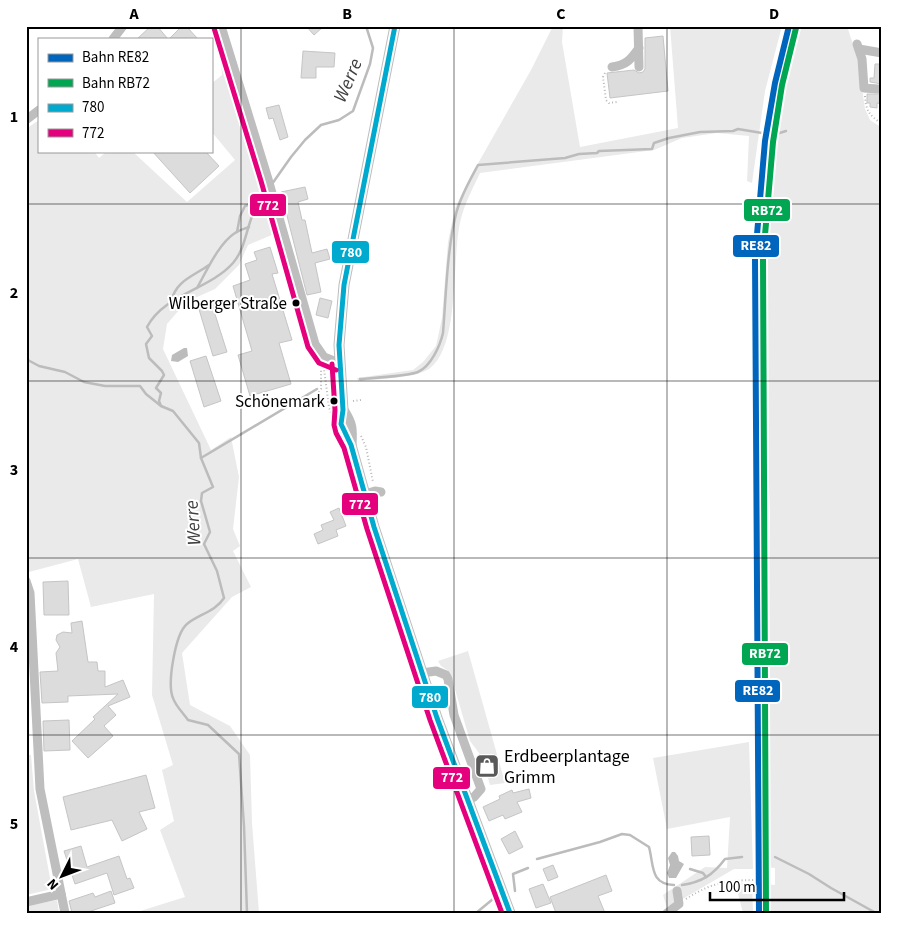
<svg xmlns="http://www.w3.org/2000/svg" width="908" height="939" font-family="'Source Sans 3',sans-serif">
<rect width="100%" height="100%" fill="#fff"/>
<g fill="#eaeaea">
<path d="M 211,26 L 215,26 L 216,29 L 263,185 L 274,234 L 248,245 L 239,265 L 215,289 L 186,302 L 167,324 L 163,349 L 211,450 L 231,437 L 239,477 L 233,529 L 240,546 L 233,551 L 251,587 L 232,597 L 182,653 L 190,705 L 230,726 L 250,755 L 252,823 L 259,913 L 134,913 L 185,897 L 160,830 L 174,821 L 162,770 L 173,765 L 152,695 L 154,594 L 91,607 L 78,559 L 29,572 L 26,567 L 26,129 L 39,120 L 39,151 L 94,151 L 99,158 L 107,151 L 132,151 L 187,202 L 235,160 L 211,131 L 211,84 L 222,75 L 219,44 Z"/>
<path d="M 553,26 L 563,26 L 562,42 L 580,147 L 678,128 L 670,26 L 782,26 L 765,91 L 752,183 L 747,181 L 749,136 L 717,133 L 682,138 L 654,150 L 480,173 C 474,186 466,201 462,215 C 450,253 462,345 429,369 C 415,378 376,379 358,381 L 357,378 L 413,370 L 423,362 L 436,346 L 442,318 L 448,242 L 455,208 L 472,174 L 531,70 Z"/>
<path d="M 795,26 L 847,26 L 858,60 L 865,109 L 870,120 L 882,128 L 882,913 L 767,913 L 765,884 L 775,885 L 775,868 L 765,867 L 770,514 L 766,394 L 763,222 L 769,140 L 778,84 Z"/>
<path d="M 468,651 L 505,783 L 490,785 L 482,757 L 470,741 L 450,672 L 441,666 L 438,661 Z"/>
<path d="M 749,742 L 753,869 L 734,869 L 667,908 L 663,895 L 705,867 L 727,868 L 730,817 L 667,829 L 653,758 Z"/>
<path d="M 26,755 L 31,755 L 34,791 L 52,889 L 26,895 Z"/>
<path d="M 735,882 L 752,883 L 753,913 L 743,913 Z"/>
<path d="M 57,900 L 59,913 L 26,913 L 26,906 Z"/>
</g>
<g fill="#bcbcbc">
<path d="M 184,348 L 187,348 L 188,356 L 178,362 L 171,361 L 172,355 Z"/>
<path d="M 672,852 L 675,852 L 678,856 L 679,861 L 684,864 L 676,878 L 669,878 L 667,873 L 670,865 L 668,858 Z"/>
</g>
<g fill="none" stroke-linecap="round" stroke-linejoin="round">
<g stroke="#bcbcbc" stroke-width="2.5">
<path d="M 769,134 L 773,135 L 786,131"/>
<path d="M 272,184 L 291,157 L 305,140 L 321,125 L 339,120 L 353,111 L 370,64 L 373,48 L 366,26"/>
<path d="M 237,232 L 240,216 L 245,206 L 260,201"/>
<path d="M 197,288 C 206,272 219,243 235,233 C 239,230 244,229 249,227"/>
<path d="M 171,301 C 177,280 192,277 209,265"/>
<path d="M 26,359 L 39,366 L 65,372 L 84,382 L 105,386 L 140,386 L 146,394 L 161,406"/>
<path d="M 360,379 C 372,378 409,376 418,372 C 431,366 440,346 443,333 C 446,296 447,250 456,214 C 460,197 470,180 478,165 L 565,158 L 579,154 L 597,153 L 599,151 L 652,149 L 654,143 L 669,138 L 700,132 L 733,131 L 738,129 L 762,133"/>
<path d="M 201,458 L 317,389"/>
<path d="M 775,857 L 809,874 L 831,888 L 876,913"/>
<path d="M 537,859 L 600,842 L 622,834 L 630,835 L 649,847 C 654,866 650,884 674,885"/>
<path d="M 690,869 L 703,873 L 706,877"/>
<path d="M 682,885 C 702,882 713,875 725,859 L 742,857"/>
<path d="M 515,891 L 513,874 L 528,868"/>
<path d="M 247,913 L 244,826 L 239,754 L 208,725 L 188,720 C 183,713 175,705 173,698 C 167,684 175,634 187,624 C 199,614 215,612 224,598 L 217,571 L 204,544 L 210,532 L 201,501 L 202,493 L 213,487 L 201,458 L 199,443 L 173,411 L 161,406 L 159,401 L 161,393 L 156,388 L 164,375 L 162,371 L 149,358 L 146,344 L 152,336 L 147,327 C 164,294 209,290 233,263 C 245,249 246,230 253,214 C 257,205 263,198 268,191"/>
<path d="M 476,913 L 493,899"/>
</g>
</g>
<g fill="#dcdcdc" stroke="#c5c5c5">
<path d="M 151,26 L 157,26 L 168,39 L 137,39 Z"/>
<path d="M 182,26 L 186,26 L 198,39 L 169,39 Z"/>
<path d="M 306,26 L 324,26 L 314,35 Z"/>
<path d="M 663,36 L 668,91 L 610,98 L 607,73 L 634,70 L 639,73 L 643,72 L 645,69 L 645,38 Z"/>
<path d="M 303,51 L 335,53 L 334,67 L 316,67 L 316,78 L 301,78 Z"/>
<path d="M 875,64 L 882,64 L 882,84 L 870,82 L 870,78 L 874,78 Z"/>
<path d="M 867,94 L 882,94 L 882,104 L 877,103 L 877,108 L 870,107 L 870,103 L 867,103 Z"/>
<path d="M 279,105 L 288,137 L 280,140 L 273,118 L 269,119 L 266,108 Z"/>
<path d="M 152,151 L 205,151 L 219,166 L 190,193 Z"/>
<path d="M 305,187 L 308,199 L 298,202 L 302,220 L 305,220 L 312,253 L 327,249 L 330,259 L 315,263 L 321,292 L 307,295 L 281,192 Z"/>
<path d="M 270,247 L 278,273 L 272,274 L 292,340 L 279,343 L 291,384 L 250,396 L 238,355 L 252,351 L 233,286 L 250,280 L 245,264 L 257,260 L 254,252 Z"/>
<path d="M 320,298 L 332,301 L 328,318 L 316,315 Z"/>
<path d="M 217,300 L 219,309 L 214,311 L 227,352 L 213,356 L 198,306 Z"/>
<path d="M 206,356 L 221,401 L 204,407 L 190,361 Z"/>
<path d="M 339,508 L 346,526 L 336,530 L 338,536 L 318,544 L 314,534 L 323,530 L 321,525 L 334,520 L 330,512 Z"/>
<path d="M 68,581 L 69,615 L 44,615 L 43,582 Z"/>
<path d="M 82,621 L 88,662 L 97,662 L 98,671 L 105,671 L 105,687 L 123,680 L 130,697 L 108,706 L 116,715 L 104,726 L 113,736 L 88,758 L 72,741 L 95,719 L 93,717 L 118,694 L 68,696 L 68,702 L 42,703 L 40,672 L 58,671 L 56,653 L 60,647 L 56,640 L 57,635 L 63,632 L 72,633 L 71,623 Z"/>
<path d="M 69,720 L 70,750 L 44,751 L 43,721 Z"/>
<path d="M 146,775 L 155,808 L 139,812 L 147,829 L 122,841 L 112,820 L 71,830 L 63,797 Z"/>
<path d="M 529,789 L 531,798 L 517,802 L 522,812 L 505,819 L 503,815 L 489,821 L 483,807 L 500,799 L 499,796 L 512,790 L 513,793 Z"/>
<path d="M 515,831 L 523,847 L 509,854 L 501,839 Z"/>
<path d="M 709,836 L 710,855 L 692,856 L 691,837 Z"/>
<path d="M 81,846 L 87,867 L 119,856 L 127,879 L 130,878 L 134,888 L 114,895 L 107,873 L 75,884 L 64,851 Z"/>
<path d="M 553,865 L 558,877 L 548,881 L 543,869 Z"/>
<path d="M 606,875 L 612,891 L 598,896 L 605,913 L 556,913 L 550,897 Z"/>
<path d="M 543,884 L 551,903 L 536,908 L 529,889 Z"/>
<path d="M 111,891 L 115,903 L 85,913 L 72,913 L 69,901 L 93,893 L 95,897 Z"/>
</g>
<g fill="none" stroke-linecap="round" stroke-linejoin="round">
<g stroke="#b8b8b8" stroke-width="2" stroke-dasharray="1 2.5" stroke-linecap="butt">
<path d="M 880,26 L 881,44"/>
<path d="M 605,73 L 603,77 L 606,100 L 609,103 L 617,102"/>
<path d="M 865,96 C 866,111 869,115 882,124"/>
<path d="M 323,367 L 324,369 L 329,407 L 332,416"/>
<path d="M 315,398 L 321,389 L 321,366"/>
<path d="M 353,401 L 361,400"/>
<path d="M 361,436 L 366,447 L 373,482"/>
<path d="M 686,899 C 715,880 733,880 767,880"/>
</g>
<g stroke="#bebebe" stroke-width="9">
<path d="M 221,26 L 268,179 L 315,344 L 324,357 L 339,363"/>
<path d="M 638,26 L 639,67"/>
<path d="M 113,39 L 123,26"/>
<path d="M 857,44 L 862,59 L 864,88 L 878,89"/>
<path d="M 859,49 L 882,53"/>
<path d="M 612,67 C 627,65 631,59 639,48"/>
<path d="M 26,120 L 39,110"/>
<path d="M 365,494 L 375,491 L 381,492"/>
<path d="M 26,581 L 30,593 L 40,789 L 65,913"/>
<path d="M 422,673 L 436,671 L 446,675 L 448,679 L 454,715 L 481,789 L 474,797 L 467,800"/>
<path d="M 26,902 L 61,894"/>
<path d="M 667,913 L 679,904 L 677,891"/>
</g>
<g stroke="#bdbdbd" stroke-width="11">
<path d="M 395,26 L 344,285 L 339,345 L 343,410 L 341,424 L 343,431 L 351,445 L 374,527 L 437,718 L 510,913"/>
<path d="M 343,410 C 352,424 352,429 351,445"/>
</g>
<defs>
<path id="bus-1" d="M 395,26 L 344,285 L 339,345 L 343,410 L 341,424 L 351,445 L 374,527 L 437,718 L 510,913"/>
<g id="bus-2">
<path d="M 214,28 L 261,181 L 308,347 L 319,363 L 336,370"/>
<path d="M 332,364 L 335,410 L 334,425 L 336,433 L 344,448 L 367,529 L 430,720 L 502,913"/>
</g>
</defs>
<use href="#bus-1" stroke="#fff" stroke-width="9"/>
<use href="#bus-2" stroke="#fff" stroke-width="9"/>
<use href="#bus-1" stroke="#00a9ce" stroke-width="5"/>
<use href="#bus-2" stroke="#e5007d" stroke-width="5"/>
<defs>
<path id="rail-1" d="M 759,913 L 755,258 L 765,141 L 775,83 L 789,26"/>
<path id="rail-2" d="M 766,913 L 763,258 L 773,142 L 782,85 L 796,28"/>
</defs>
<use href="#rail-1" stroke="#fff" stroke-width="10"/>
<use href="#rail-2" stroke="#fff" stroke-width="10"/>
<use href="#rail-1" stroke="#0065bd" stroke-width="6"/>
<use href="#rail-2" stroke="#00a651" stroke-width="6"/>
</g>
<path fill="none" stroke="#000" stroke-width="1" stroke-opacity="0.55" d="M 241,26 L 241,913M 454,26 L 454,913M 667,26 L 667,913M 26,204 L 882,204M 26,381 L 882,381M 26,558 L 882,558M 26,735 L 882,735"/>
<defs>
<symbol id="shop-square" viewBox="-11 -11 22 22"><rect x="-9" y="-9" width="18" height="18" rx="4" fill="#595959" stroke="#fff"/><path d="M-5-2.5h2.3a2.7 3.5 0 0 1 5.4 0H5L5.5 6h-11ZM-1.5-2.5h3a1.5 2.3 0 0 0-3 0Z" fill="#fff"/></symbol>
</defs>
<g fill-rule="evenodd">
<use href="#shop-square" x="473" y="752" width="28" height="28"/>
</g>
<g fill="#000" stroke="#fff" stroke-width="2">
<circle cx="296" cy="303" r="4.5"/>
<circle cx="334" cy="401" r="4.5"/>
</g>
<g text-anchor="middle" stroke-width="4" stroke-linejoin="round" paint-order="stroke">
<g font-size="17" fill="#000" stroke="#fff" text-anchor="end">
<text x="287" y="309">Wilberger Straße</text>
<text x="325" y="407">Schönemark</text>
</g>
<g font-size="18" fill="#000" stroke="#fff" text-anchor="start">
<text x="504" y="762">Erdbeerplantage<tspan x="504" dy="21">Grimm</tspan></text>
</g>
<g font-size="19" font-style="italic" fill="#404040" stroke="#fff">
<text transform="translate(347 80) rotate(-67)" y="7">Werre</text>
<text transform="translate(192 523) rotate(-94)" y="7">Werre</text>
</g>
</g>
<g stroke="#fff" stroke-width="2">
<rect x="249" y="193" width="38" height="24" rx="5" fill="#e5007d"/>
<rect x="743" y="198" width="48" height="24" rx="5" fill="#00a651"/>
<rect x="732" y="234" width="48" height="24" rx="5" fill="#0065bd"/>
<rect x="331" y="240" width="39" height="24" rx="5" fill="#00a9ce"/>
<rect x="341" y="492" width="38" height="24" rx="5" fill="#e5007d"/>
<rect x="741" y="642" width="48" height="24" rx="5" fill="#00a651"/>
<rect x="734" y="679" width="47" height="24" rx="5" fill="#0065bd"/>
<rect x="411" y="685" width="38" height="24" rx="5" fill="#00a9ce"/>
<rect x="432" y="766" width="39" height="24" rx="5" fill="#e5007d"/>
</g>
<g font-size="14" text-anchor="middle" font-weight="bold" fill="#fff">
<text x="268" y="210">772</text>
<text x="767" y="215">RB72</text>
<text x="756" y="250">RE82</text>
<text x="351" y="257">780</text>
<text x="360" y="509">772</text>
<text x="765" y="658">RB72</text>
<text x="758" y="695">RE82</text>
<text x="430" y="702">780</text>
<text x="452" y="782">772</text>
</g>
<rect width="908" height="939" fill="none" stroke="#ffffff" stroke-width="55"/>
<rect x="38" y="38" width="175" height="115" fill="#ffffff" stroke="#999999"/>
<rect x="48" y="54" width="25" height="8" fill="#0065bd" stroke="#999999"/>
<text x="82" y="62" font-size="15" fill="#000000">Bahn RE82</text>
<rect x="48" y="79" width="25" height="8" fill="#00a651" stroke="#999999"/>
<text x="82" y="88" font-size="15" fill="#000000">Bahn RB72</text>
<rect x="48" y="104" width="25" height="8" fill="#00a9ce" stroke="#999999"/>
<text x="82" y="112" font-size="15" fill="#000000">780</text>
<rect x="48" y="129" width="25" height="8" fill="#e5007d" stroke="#999999"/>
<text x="82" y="138" font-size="15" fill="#000000">772</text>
<g transform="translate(62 876) rotate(228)" stroke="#ffffff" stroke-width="4" paint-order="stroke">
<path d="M0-4L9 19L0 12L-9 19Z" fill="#000000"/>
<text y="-8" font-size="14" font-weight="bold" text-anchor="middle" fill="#000000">N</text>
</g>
<path d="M710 892v8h134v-8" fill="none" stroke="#000000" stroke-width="2.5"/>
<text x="718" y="892" font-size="15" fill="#000000" stroke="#ffffff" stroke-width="4" paint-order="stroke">100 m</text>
<rect x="28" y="28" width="852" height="884" fill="none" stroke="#000" stroke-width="2"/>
<g font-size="16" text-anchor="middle" font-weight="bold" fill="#000">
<text x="134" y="19">A</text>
<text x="347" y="19">B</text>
<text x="561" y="19">C</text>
<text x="774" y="19">D</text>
<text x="14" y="122">1</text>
<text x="14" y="298">2</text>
<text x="14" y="475">3</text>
<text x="14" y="652">4</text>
<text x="14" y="829">5</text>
</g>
</svg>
